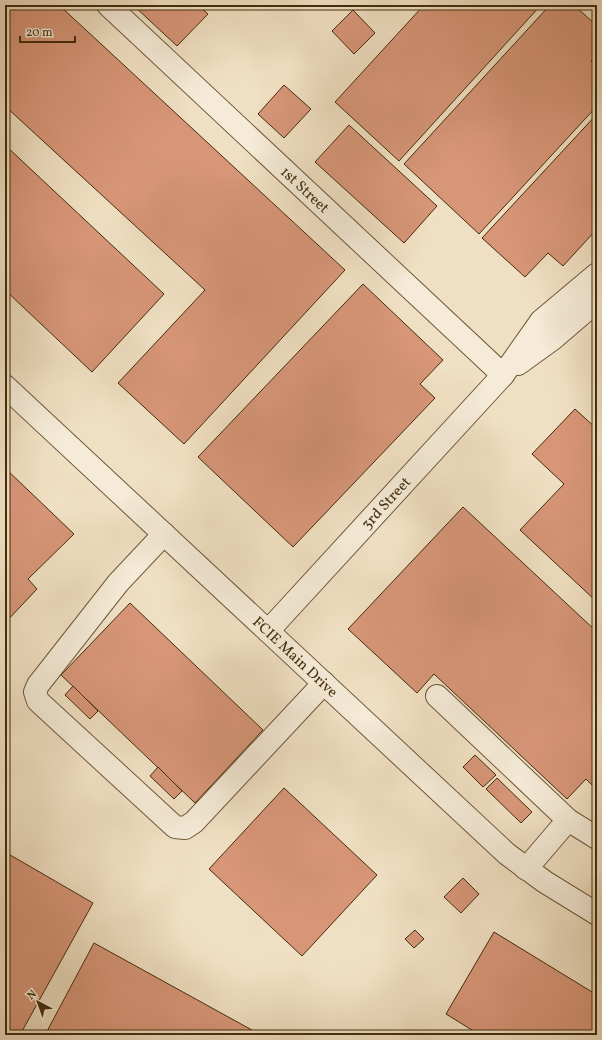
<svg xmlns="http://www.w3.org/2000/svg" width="602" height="1040" font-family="Vollkorn,serif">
<rect width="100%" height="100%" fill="#f0e0c3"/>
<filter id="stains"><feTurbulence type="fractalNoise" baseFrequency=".005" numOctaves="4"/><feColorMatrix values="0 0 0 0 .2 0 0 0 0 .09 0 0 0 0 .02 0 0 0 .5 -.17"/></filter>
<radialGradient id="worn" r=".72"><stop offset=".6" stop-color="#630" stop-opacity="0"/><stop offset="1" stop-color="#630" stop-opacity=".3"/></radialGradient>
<g fill="#d79678" stroke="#422c0b">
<path d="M 5,5 L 59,5 L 345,270 L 184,444 L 118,383 L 205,290 L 5,106 Z"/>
<path d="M 133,5 L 198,5 L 208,14 L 177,46 Z"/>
<path d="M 424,5 L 541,5 L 399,161 L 335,102 Z"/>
<path d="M 550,5 L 574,5 L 597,26 L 597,55 L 591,61 L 597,66 L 597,106 L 479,234 L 404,164 Z"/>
<path d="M 353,10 L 375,33 L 354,54 L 332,31 Z"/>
<path d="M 284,85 L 311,109 L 284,138 L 258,114 Z"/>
<path d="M 597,114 L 597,229 L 563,266 L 548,253 L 525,277 L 482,238 Z"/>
<path d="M 349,125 L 437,206 L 404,243 L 315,162 Z"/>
<path d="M 5,145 L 164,294 L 92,372 L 5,290 Z"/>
<path d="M 363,284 L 443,360 L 420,384 L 435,398 L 293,547 L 198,457 Z"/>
<path d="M 575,409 L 597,429 L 597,602 L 520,530 L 564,484 L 532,454 Z"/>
<path d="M 5,468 L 74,534 L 28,579 L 37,589 L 5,623 Z"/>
<path d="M 463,507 L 597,632 L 597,790 L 586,779 L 567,799 L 434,674 L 417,693 L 348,629 Z"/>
<path d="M 130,603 L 263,730 L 195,803 L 61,675 Z"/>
<path d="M 73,686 L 98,711 L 90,719 L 65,695 Z"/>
<path d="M 475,755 L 496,775 L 483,787 L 463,767 Z"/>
<path d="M 158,767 L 182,791 L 174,799 L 150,776 Z"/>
<path d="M 497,778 L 532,812 L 521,823 L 486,789 Z"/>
<path d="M 284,788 L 377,875 L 302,956 L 209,869 Z"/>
<path d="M 5,852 L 93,903 L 20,1035 L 5,1035 Z"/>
<path d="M 463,878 L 479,894 L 461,913 L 444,897 Z"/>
<path d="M 415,930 L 424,939 L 414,948 L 405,939 Z"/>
<path d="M 494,932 L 597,995 L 597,1035 L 480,1035 L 446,1014 Z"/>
<path d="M 94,943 L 261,1035 L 45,1035 Z"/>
</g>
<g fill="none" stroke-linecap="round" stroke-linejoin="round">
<defs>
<g id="minor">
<path id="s1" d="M 108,5 L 503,375"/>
<path d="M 518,364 L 554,338 L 597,301"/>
<path id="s2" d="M 5,386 L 507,854 L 545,882 L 597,914"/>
<path d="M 164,534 L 118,583 L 38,685 L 35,692 L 38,701 L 175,827 L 185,828 L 194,822 L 324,683"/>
<path id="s3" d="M 268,631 L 503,375 L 541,321 L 597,274"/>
<path d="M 437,696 L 568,820 L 597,838"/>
<path d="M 526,869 L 568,820"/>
</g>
</defs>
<use href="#minor" stroke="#6e5939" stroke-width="24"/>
<use href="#minor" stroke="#f5ebd8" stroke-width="22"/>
</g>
<g text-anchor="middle" stroke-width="3" stroke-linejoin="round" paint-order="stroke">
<g font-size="15" fill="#422c0b" stroke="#f5ebd8">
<text dy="5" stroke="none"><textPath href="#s1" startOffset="270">1st Street</textPath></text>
<text dy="5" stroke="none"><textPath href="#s3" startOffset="174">3rd Street</textPath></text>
<text dy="5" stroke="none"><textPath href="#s2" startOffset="397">FCIE Main Drive</textPath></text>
</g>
</g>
<rect width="602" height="1040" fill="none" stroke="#f0e0c3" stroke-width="20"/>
<rect x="6" y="6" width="590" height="1028" fill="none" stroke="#422c0b" stroke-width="2"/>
<rect x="10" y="10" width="582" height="1020" fill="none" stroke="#422c0b"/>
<g transform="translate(38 1002) rotate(319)" stroke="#f5ebd8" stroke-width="3" paint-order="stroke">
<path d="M0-3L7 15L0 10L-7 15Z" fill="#422c0b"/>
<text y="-6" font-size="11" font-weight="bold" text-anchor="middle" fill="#422c0b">N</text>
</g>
<path d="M20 36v6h55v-6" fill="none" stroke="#422c0b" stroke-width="2"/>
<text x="26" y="36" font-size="12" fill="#422c0b" stroke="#f5ebd8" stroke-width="3" paint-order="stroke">20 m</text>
<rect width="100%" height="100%" filter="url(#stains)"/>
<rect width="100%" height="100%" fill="url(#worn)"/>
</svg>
